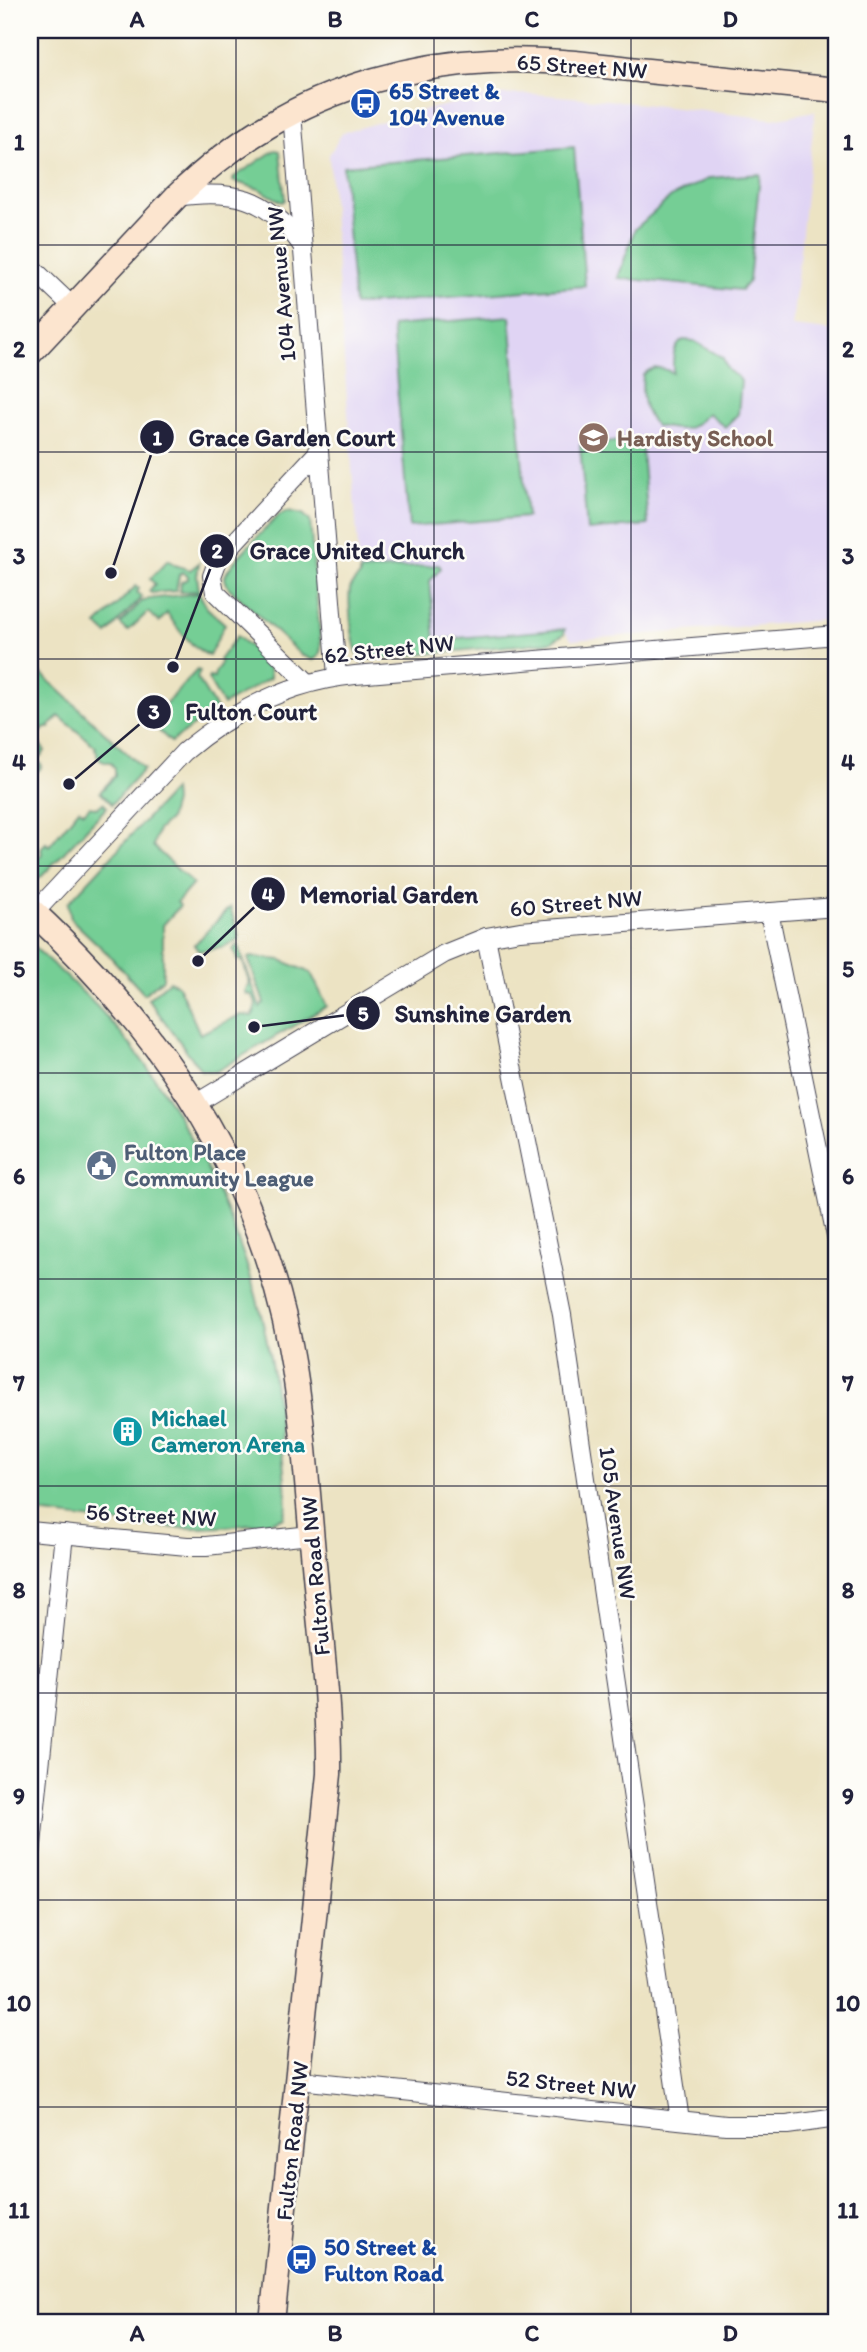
<svg xmlns="http://www.w3.org/2000/svg" width="867" height="2352" font-family="Itim,sans-serif">
<rect width="100%" height="100%" fill="#fdfcf7"/>
<filter id="ink" filterUnits="userSpaceOnUse"><feTurbulence type="fractalNoise" baseFrequency=".0143" numOctaves="2"/><feDisplacementMap in="SourceGraphic" scale="14" xChannelSelector="R" yChannelSelector="G"/><feConvolveMatrix kernelMatrix="1 2 1 2 8 2 1 2 1" color-interpolation-filters="sRGB"/></filter>
<filter id="wash" filterUnits="userSpaceOnUse"><feTurbulence type="fractalNoise" baseFrequency=".00686" numOctaves="4" result="noise"/><feDisplacementMap in="SourceGraphic" scale="28" xChannelSelector="R" yChannelSelector="G"/><feGaussianBlur stdDeviation="1.57" result="paint"/><feColorMatrix in="noise" values="0 0 0 0 0 0 0 0 0 0 0 0 0 0 0 0 0 1.4 0 .05"/><feComposite in="paint" operator="in"/></filter>
<g filter="url(#wash)">
<rect width="100%" height="100%" fill="#ece3c3"/>
<path fill="#e0d4f4" d="M 534,94 L 607,100 L 773,119 L 815,111 L 792,326 L 837,331 L 837,619 L 572,640 L 564,630 L 383,648 L 364,631 L 329,155 L 342,133 L 404,115 L 490,95 Z"/>
<g fill="#75ce95" stroke="#4c7868" stroke-width="2">
<path d="M 574,147 L 585,286 L 354,305 L 343,166 Z"/>
<path d="M 275,150 L 280,151 L 285,200 L 282,202 L 259,189 L 233,181 L 234,177 Z"/>
<path d="M 760,174 L 749,281 L 741,290 L 618,278 L 635,229 L 671,197 L 710,178 Z"/>
<path d="M 510,316 L 527,517 L 409,527 L 392,326 Z"/>
<path d="M 683,340 L 694,341 L 723,358 C 726,368 728,372 737,376 L 741,381 L 738,414 L 725,427 L 708,413 C 687,434 684,430 656,426 C 642,411 641,395 643,375 C 653,365 661,367 673,373 C 673,359 672,348 683,340 Z"/>
<path d="M 641,439 L 648,525 L 587,530 L 580,445 Z"/>
<path d="M 288,511 L 303,514 L 310,521 L 321,648 L 319,656 L 313,660 L 301,655 L 228,587 C 227,584 225,581 225,577 C 227,564 270,525 280,514 Z"/>
<path d="M 168,560 L 175,565 L 190,570 L 199,563 L 197,576 L 199,591 L 180,592 L 181,582 L 188,579 L 188,576 L 182,572 L 179,575 L 176,591 L 151,593 L 149,591 L 155,584 L 150,579 Z"/>
<path d="M 439,565 L 441,568 L 430,581 L 435,640 L 565,629 L 564,634 L 551,642 L 373,659 L 360,657 C 352,648 348,603 350,589 C 352,583 355,580 360,576 L 360,571 Z"/>
<path d="M 136,586 L 139,589 L 137,592 L 142,597 L 107,634 L 97,625 Z"/>
<path d="M 199,593 L 207,608 L 225,624 L 209,656 C 190,646 179,631 167,613 L 159,622 L 148,612 L 128,631 L 120,624 L 141,602 L 149,599 Z"/>
<path d="M 237,636 C 249,647 272,660 270,678 L 223,705 L 208,679 L 209,677 L 214,678 L 215,673 L 221,663 L 219,660 Z"/>
<path d="M 30,663 L 144,769 L 112,804 L 100,792 L 115,776 L 115,768 L 110,762 L 104,762 L 97,756 L 97,752 L 95,749 L 96,747 L 59,716 L 49,727 L 51,728 L 45,728 L 35,738 L 45,751 L 37,760 L 42,766 L 38,771 L 30,771 Z"/>
<path d="M 197,670 L 200,671 L 197,678 L 216,709 L 171,742 L 149,722 Z"/>
<path d="M 173,790 L 174,802 L 169,820 L 158,830 L 153,846 L 193,884 L 177,902 L 180,906 L 163,925 L 163,979 L 144,994 L 108,954 L 71,919 L 68,903 Z"/>
<path d="M 103,803 L 107,807 L 42,876 L 34,880 L 30,879 L 30,857 L 38,858 L 42,854 L 41,848 L 46,843 L 49,846 L 79,809 L 84,812 L 90,806 L 97,808 Z"/>
<path d="M 230,907 L 240,939 L 223,947 L 199,951 L 194,945 Z"/>
<path d="M 30,943 C 54,966 80,988 103,1013 C 180,1096 244,1227 266,1337 C 278,1393 282,1450 287,1506 L 284,1517 C 271,1523 256,1524 242,1525 C 171,1534 100,1520 30,1512 Z"/>
<path d="M 238,945 L 260,1007 L 264,1003 L 248,958 L 251,957 L 281,960 L 311,973 L 327,1006 L 215,1072 L 201,1070 L 148,999 L 169,981 L 178,985 L 200,1034 L 240,1015 L 252,1016 C 257,1008 258,1001 250,994 L 247,995 L 245,991 L 250,984 L 242,959 L 238,960 L 233,949 Z"/>
</g>
</g>
<g filter="url(#ink)">
<g fill="none" stroke-linecap="round" stroke-linejoin="round">
<defs>
<g id="street">
<path d="M 292,113 L 337,676"/>
<path d="M 176,197 C 233,189 266,196 301,244"/>
<path d="M 30,266 L 73,307"/>
<path d="M 308,683 L 215,592 L 212,576 L 218,560 L 319,451"/>
<path d="M 769,912 L 837,1241"/>
<path d="M 34,913 L 184,752 C 233,711 291,681 355,675 L 837,635"/>
<path d="M 486,937 L 562,1315 L 680,2120"/>
<path d="M 195,1104 L 444,954 L 486,937 L 520,931 L 837,907"/>
<path d="M 30,1531 L 187,1546 L 206,1546 L 311,1535"/>
<path d="M 30,1864 L 64,1534"/>
<path d="M 299,2080 L 726,2125 L 787,2125 L 837,2118"/>
</g>
<g id="secondary">
<path d="M 30,353 L 176,197 C 204,170 234,146 268,126 C 332,87 415,64 490,61 C 542,58 595,65 648,71 C 711,77 774,84 837,90"/>
<path d="M 30,909 C 154,1024 246,1154 285,1321 C 302,1396 306,1475 313,1552 C 319,1625 330,1700 329,1774 L 272,2322"/>
</g>
</defs>
<use href="#street" stroke="#403f4f" stroke-width="20"/>
<use href="#secondary" stroke="#403f4f" stroke-width="27"/>
<use href="#street" stroke="#fff" stroke-width="18"/>
<use href="#secondary" stroke="#fce5cf" stroke-width="24"/>
</g>
</g>
<path fill="none" stroke="#22223b" stroke-width="2" stroke-opacity="0.55" d="M 236,30 L 236,2322M 434,30 L 434,2322M 631,30 L 631,2322M 30,245 L 837,245M 30,452 L 837,452M 30,659 L 837,659M 30,866 L 837,866M 30,1073 L 837,1073M 30,1279 L 837,1279M 30,1486 L 837,1486M 30,1693 L 837,1693M 30,1900 L 837,1900M 30,2107 L 837,2107"/>
<defs>
<symbol id="bus-disc" viewBox="-11 -11 22 22"><circle r="9.5" fill="#1a4fb4" stroke="#fdfcf7"/><path d="M-5-6H5V4H4V6H2V4H-2V6H-4V4H-5ZM-3.5-4V0h7V-4ZM-3.5 1.2v1.5H-2V1.2ZM2 1.2v1.5H3.5V1.2Z" fill="#fff"/></symbol>
<symbol id="school-disc" viewBox="-11 -11 22 22"><circle r="9.5" fill="#8d6e63" stroke="#fdfcf7"/><path d="M0-5L7-2L0 1L-7-2ZM-4 1L0 2.5L4 1V4Q0 6-4 4Z" fill="#fff"/></symbol>
<symbol id="civic-disc" viewBox="-11 -11 22 22"><circle r="9.5" fill="#5c6f8a" stroke="#fdfcf7"/><path d="M-.6-6.5H3V-4.5H.6V-3L4-1V1h2V6H-6V1h2V-1L-.6-3ZM-1.2 2.5V6h2.4V2.5Z" fill="#fff"/></symbol>
<symbol id="building-disc" viewBox="-11 -11 22 22"><circle r="9.5" fill="#0f9aa8" stroke="#fdfcf7"/><path d="M-4-6H4V6H1V3H-1V6H-4ZM-2.5-4.3h1.7v1.8h-1.7ZM.8-4.3h1.7v1.8H.8ZM-2.5-1h1.7V.8h-1.7ZM.8-1h1.7V.8H.8Z" fill="#fff"/></symbol>
</defs>
<g fill-rule="evenodd">
<use href="#bus-disc" x="348" y="86" width="35" height="35"/>
<use href="#school-disc" x="576" y="420" width="35" height="35"/>
<use href="#civic-disc" x="84" y="1148" width="35" height="35"/>
<use href="#building-disc" x="110" y="1414" width="35" height="35"/>
<use href="#bus-disc" x="284" y="2242" width="35" height="35"/>
</g>
<g text-anchor="middle" stroke-width="5" stroke-linejoin="round" paint-order="stroke">
<g font-size="23" fill="#22223b" stroke="#fdfcf7">
<text transform="translate(582 66) rotate(4)" y="8">65 Street NW</text>
<text transform="translate(281 284) rotate(-95)" y="8">104 Avenue NW</text>
<text transform="translate(389 649) rotate(-6)" y="8">62 Street NW</text>
<text transform="translate(576 903) rotate(-5)" y="8">60 Street NW</text>
<text transform="translate(151 1515) rotate(3)" y="8">56 Street NW</text>
<text transform="translate(618 1523) rotate(82)" y="8">105 Avenue NW</text>
<text transform="translate(315 1576) rotate(-95)" y="8">Fulton Road NW</text>
<text transform="translate(571 2084) rotate(6)" y="8">52 Street NW</text>
<text transform="translate(292 2141) rotate(-84)" y="8">Fulton Road NW</text>
</g>
<g font-size="23" font-weight="bold" fill="#164399" stroke="#fdfcf7" text-anchor="start">
<text x="389" y="99">65 Street &amp;<tspan x="389" dy="26">104 Avenue</tspan></text>
<text x="324" y="2255">50 Street &amp;<tspan x="324" dy="26">Fulton Road</tspan></text>
</g>
<g font-size="23" font-weight="bold" fill="#785e54" stroke="#fdfcf7" text-anchor="start">
<text x="617" y="446">Hardisty School</text>
</g>
<g font-size="23" font-weight="bold" fill="#4e5e75" stroke="#fdfcf7" text-anchor="start">
<text x="124" y="1160">Fulton Place<tspan x="124" dy="26">Community League</tspan></text>
</g>
<g font-size="23" font-weight="bold" fill="#0d838f" stroke="#fdfcf7" text-anchor="start">
<text x="151" y="1426">Michael<tspan x="151" dy="26">Cameron Arena</tspan></text>
</g>
</g>
<path fill="none" stroke="#22223b" stroke-width="2.5" d="M111 573L157 437M173 667L217 551M69 784L154 712M198 961L268 894M254 1027L363 1013"/>
<g fill="#22223b" stroke="#fdfcf7" stroke-width="2.5">
<circle cx="111" cy="573" r="7"/>
<circle cx="173" cy="667" r="7"/>
<circle cx="69" cy="784" r="7"/>
<circle cx="198" cy="961" r="7"/>
<circle cx="254" cy="1027" r="7"/>
<circle cx="157" cy="437" r="18"/>
<circle cx="217" cy="551" r="18"/>
<circle cx="154" cy="712" r="18"/>
<circle cx="268" cy="894" r="18"/>
<circle cx="363" cy="1013" r="18"/>
</g>
<g font-size="21" text-anchor="middle" font-weight="bold" fill="#fff">
<text x="157" y="445">1</text>
<text x="217" y="558">2</text>
<text x="154" y="719">3</text>
<text x="268" y="902">4</text>
<text x="363" y="1021">5</text>
</g>
<g font-size="24" text-anchor="middle" font-weight="bold" fill="#22223b" stroke="#fdfcf7" stroke-width="5" stroke-linejoin="round" paint-order="stroke">
<text x="292" y="446">Grace Garden Court</text>
<text x="357" y="559">Grace United Church</text>
<text x="251" y="720">Fulton Court</text>
<text x="389" y="903">Memorial Garden</text>
<text x="483" y="1022">Sunshine Garden</text>
</g>
<rect width="867" height="2352" fill="none" stroke="#fdfcf7" stroke-width="77"/>
<rect x="38" y="38" width="790" height="2276" fill="none" stroke="#22223b" stroke-width="2.5"/>
<g font-size="23" text-anchor="middle" font-weight="bold" fill="#22223b">
<text x="137" y="27">A</text>
<text x="335" y="27">B</text>
<text x="532" y="27">C</text>
<text x="730" y="27">D</text>
<text x="19" y="150">1</text>
<text x="848" y="150">1</text>
<text x="19" y="357">2</text>
<text x="848" y="357">2</text>
<text x="19" y="564">3</text>
<text x="848" y="564">3</text>
<text x="19" y="770">4</text>
<text x="848" y="770">4</text>
<text x="19" y="977">5</text>
<text x="848" y="977">5</text>
<text x="19" y="1184">6</text>
<text x="848" y="1184">6</text>
<text x="19" y="1391">7</text>
<text x="848" y="1391">7</text>
<text x="19" y="1598">8</text>
<text x="848" y="1598">8</text>
<text x="19" y="1804">9</text>
<text x="848" y="1804">9</text>
<text x="19" y="2011">10</text>
<text x="848" y="2011">10</text>
<text x="19" y="2218">11</text>
<text x="848" y="2218">11</text>
<text x="137" y="2341">A</text>
<text x="335" y="2341">B</text>
<text x="532" y="2341">C</text>
<text x="730" y="2341">D</text>
</g>
</svg>
